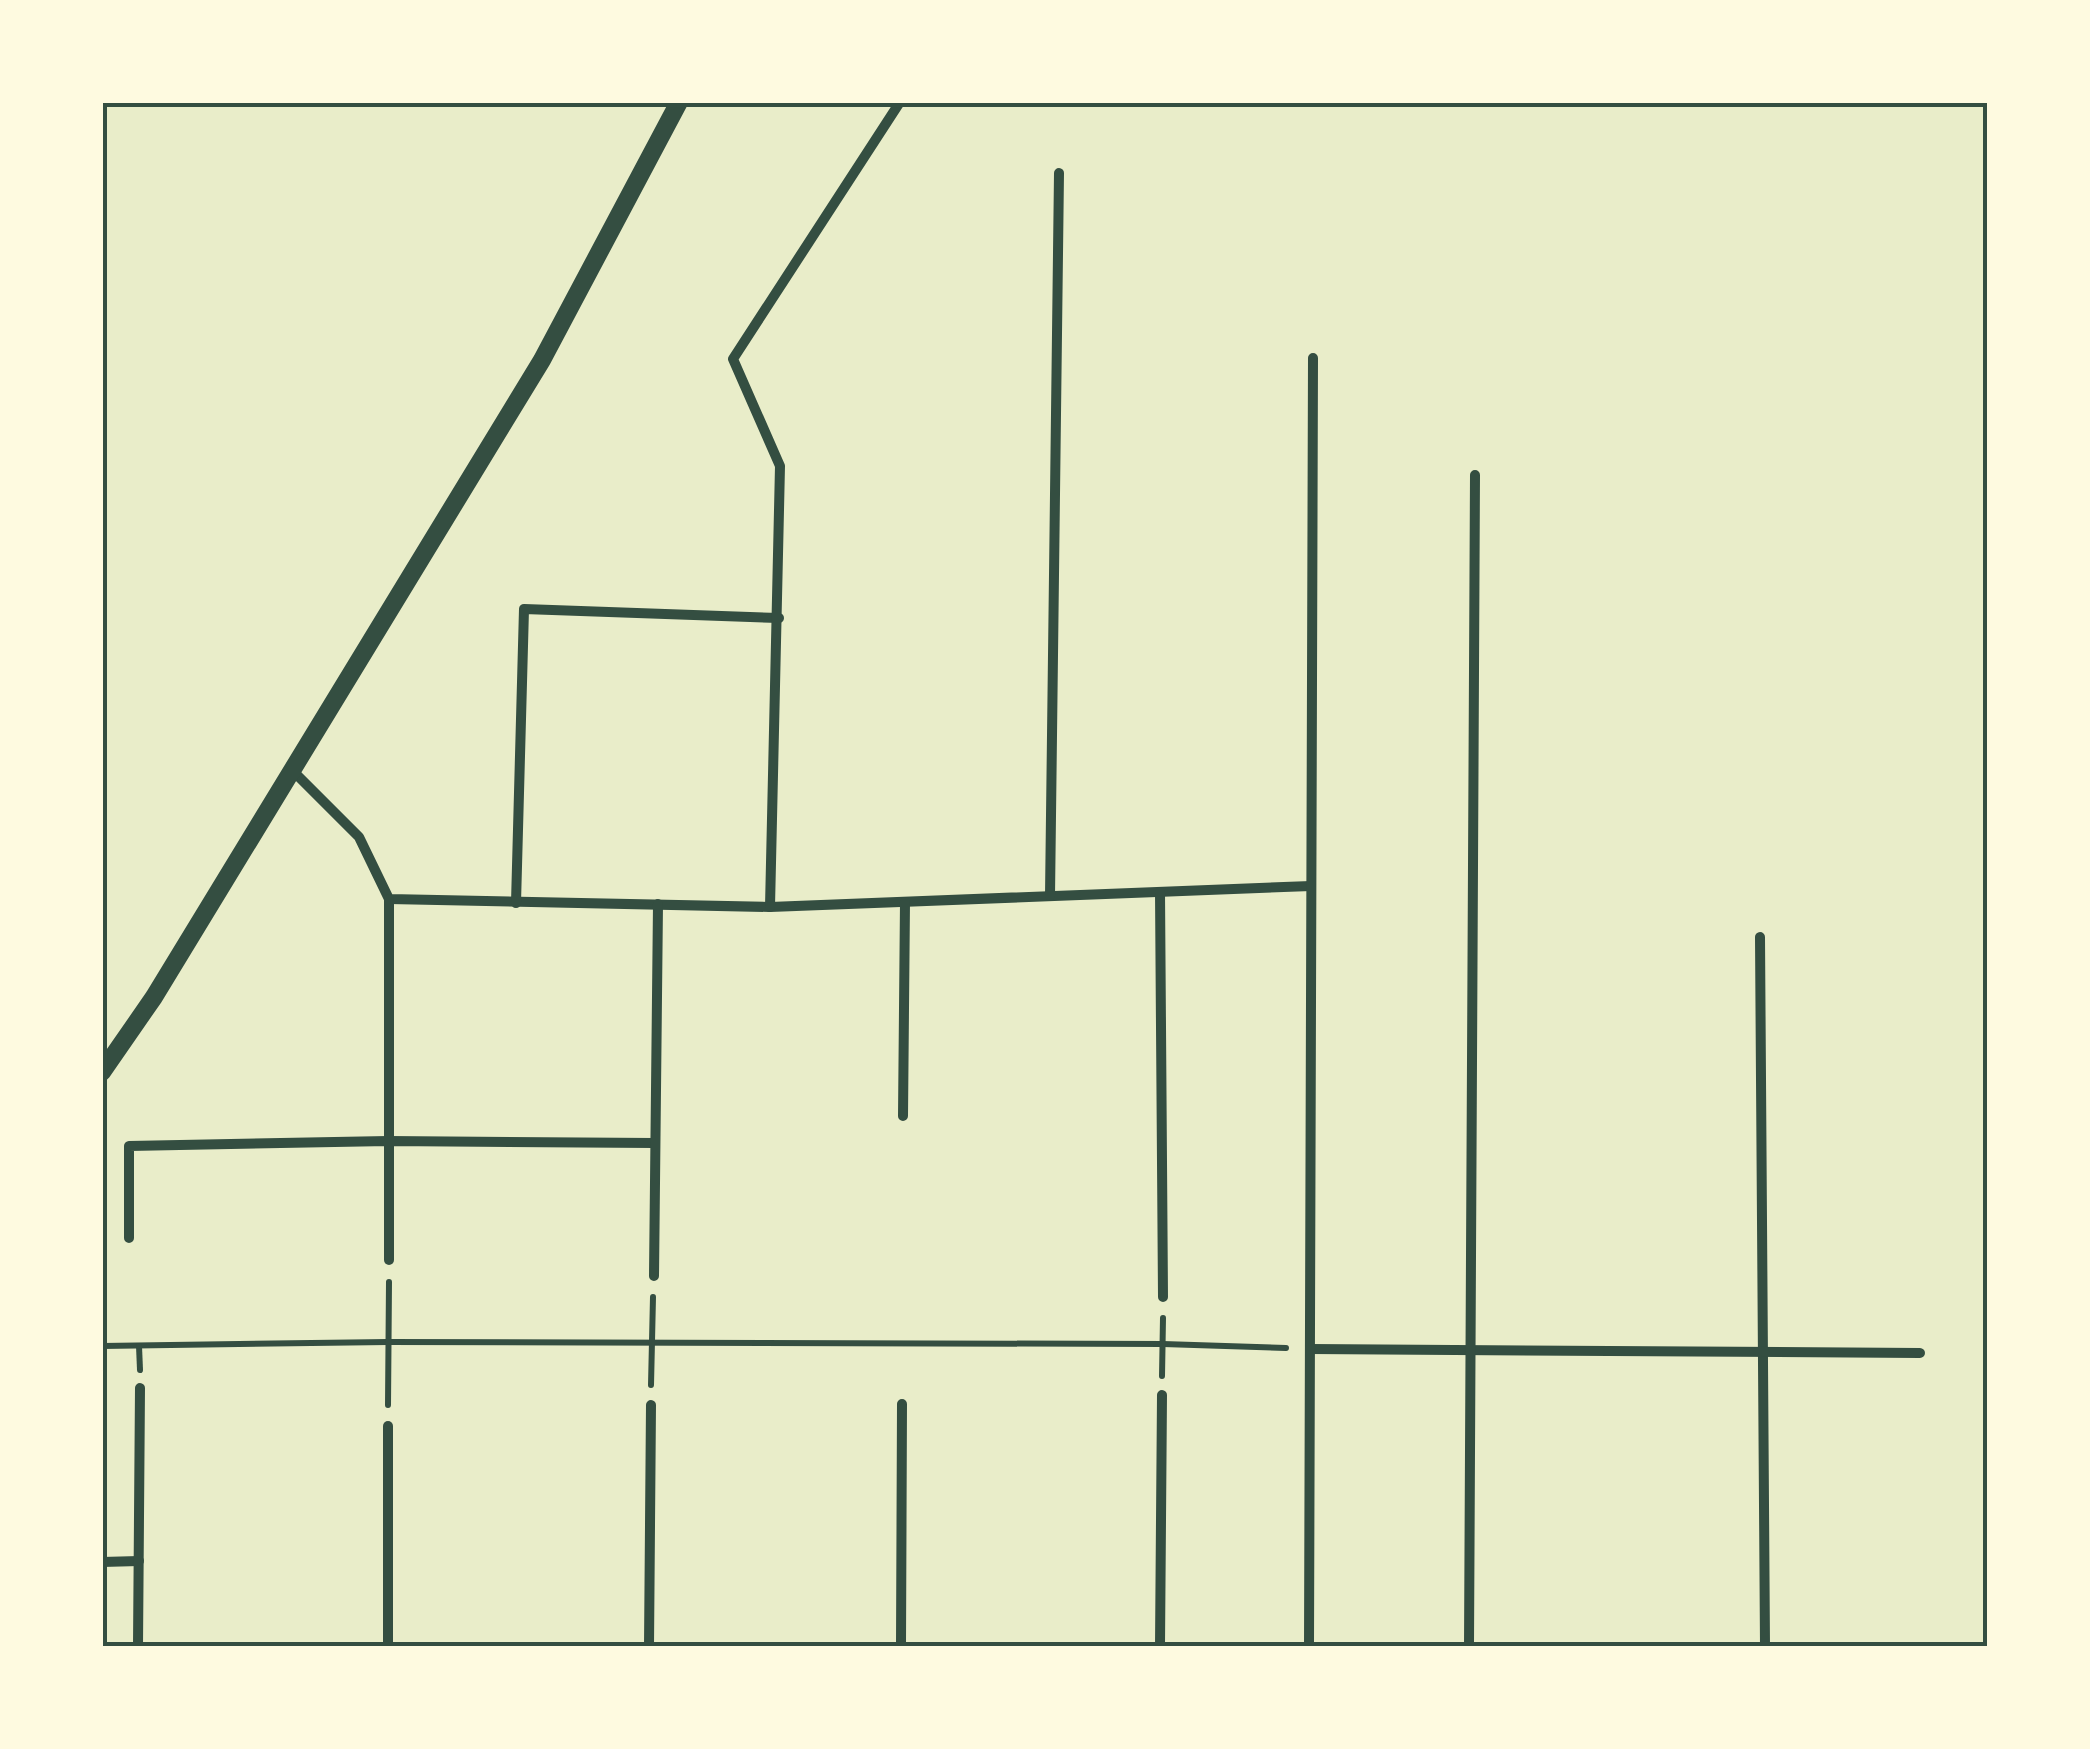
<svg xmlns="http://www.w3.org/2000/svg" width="2090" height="1749" font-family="Karla,sans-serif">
<rect width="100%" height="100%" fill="#e9edc9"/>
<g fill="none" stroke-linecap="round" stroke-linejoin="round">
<g stroke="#344e41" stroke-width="6">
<path d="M 102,1346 L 388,1342 L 1163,1344 L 1286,1348"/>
<path d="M 139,1346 L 140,1370"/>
<path d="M 1162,1376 L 1163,1318"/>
<path d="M 651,1385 L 653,1297"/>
<path d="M 388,1405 L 389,1282"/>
</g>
<g stroke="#344e41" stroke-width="10">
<path d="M 292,770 L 359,837 L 389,899 L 770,907 L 1311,886"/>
<path d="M 1160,892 L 1163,1297"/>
<path d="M 1050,896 L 1059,173"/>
<path d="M 516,903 L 524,609 L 779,618"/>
<path d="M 770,907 L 780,466 L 733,359 L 900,102"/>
<path d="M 1760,937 L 1765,1646"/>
<path d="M 903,1116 L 905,902"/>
<path d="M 129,1238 L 129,1146 L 388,1141 L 654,1143"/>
<path d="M 389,1260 L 389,899"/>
<path d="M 654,1276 L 658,904"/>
<path d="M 1310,1349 L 1920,1353"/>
<path d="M 388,1426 L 388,1646"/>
<path d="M 102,1562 L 139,1561"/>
<path d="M 138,1646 L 140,1388"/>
<path d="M 649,1646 L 651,1405"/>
<path d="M 901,1646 L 902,1404"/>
<path d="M 1160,1646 L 1162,1395"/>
<path d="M 1309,1646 L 1313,358"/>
<path d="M 1469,1646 L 1475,475"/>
</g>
<path stroke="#344e41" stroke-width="18" d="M 102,1072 L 154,997 L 542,360 L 679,102"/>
</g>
<rect width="2090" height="1749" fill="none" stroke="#fefae0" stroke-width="210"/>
<rect x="105" y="105" width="1880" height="1539" fill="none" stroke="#344e41" stroke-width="4"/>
</svg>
